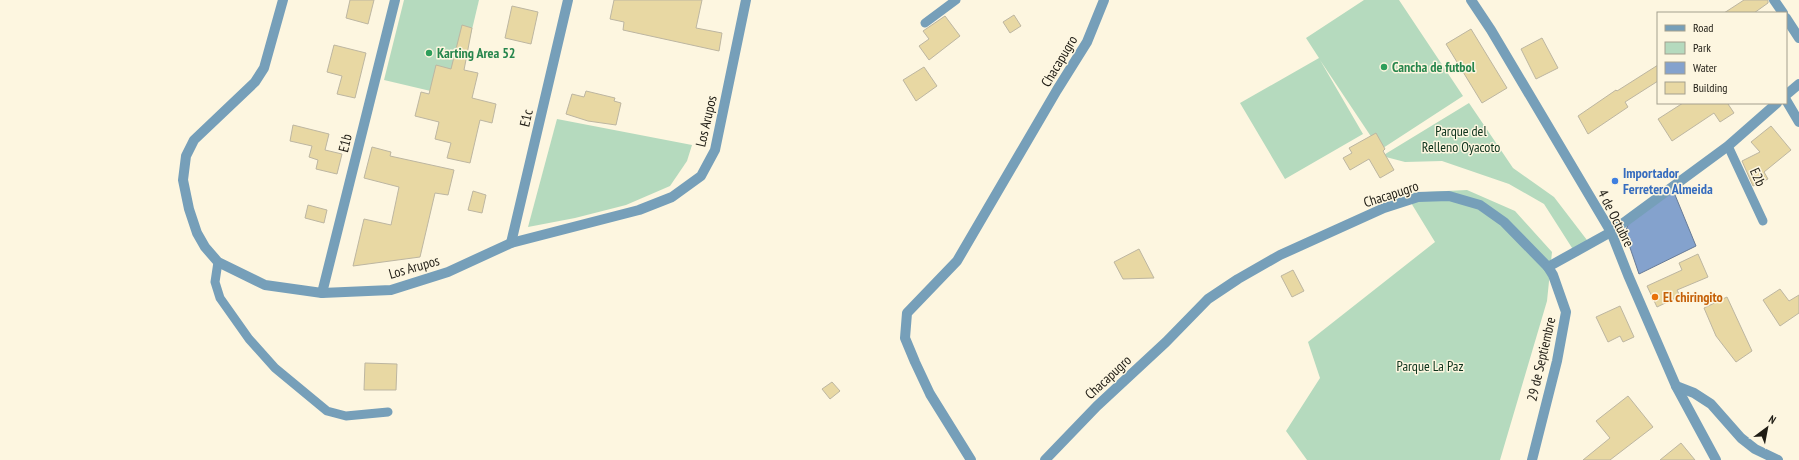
<svg xmlns="http://www.w3.org/2000/svg" width="1799" height="460" font-family="'PT Sans Narrow',sans-serif">
<rect width="100%" height="100%" fill="#fdf6e0"/>
<g fill="#b5dabe">
<path d="M 404,0 L 479,0 L 456,97 L 384,80 Z"/>
<path d="M 1364,0 L 1399,0 L 1463,96 L 1380,150 L 1320,60 L 1363,134 L 1285,179 L 1240,103 L 1319,58 L 1306,38 Z"/>
<path d="M 1469,103 L 1513,168 L 1554,197 L 1590,244 L 1574,251 L 1544,204 L 1509,184 L 1442,161 L 1405,162 L 1382,156 Z"/>
<path d="M 557,119 L 692,145 L 687,161 L 670,186 L 626,205 L 575,218 L 528,227 Z"/>
<path d="M 1467,190 L 1515,211 L 1552,252 L 1547,301 L 1500,460 L 1307,460 L 1286,431 L 1320,378 L 1308,342 L 1435,242 L 1405,193 Z"/>
</g>
<path fill="#84a2cd" stroke="#667a96" d="M 1673,190 L 1696,246 L 1639,274 L 1625,233 L 1629,222 Z"/>
<g fill="#e8d8a3" stroke="#bdb6a1">
<path d="M 350,0 L 374,0 L 368,24 L 346,18 Z"/>
<path d="M 614,0 L 702,0 L 696,28 L 722,33 L 719,51 L 623,30 L 624,22 L 610,19 Z"/>
<path d="M 1744,0 L 1768,0 L 1768,3 L 1754,13 L 1724,13 Z"/>
<path d="M 512,6 L 538,12 L 531,44 L 505,38 Z"/>
<path d="M 1014,15 L 1021,26 L 1010,33 L 1003,22 Z"/>
<path d="M 945,16 L 960,36 L 929,60 L 919,46 L 929,39 L 923,31 Z"/>
<path d="M 462,25 L 472,28 L 464,70 L 478,73 L 472,98 L 496,104 L 492,123 L 480,120 L 470,163 L 447,158 L 451,143 L 435,139 L 439,122 L 415,116 L 421,92 L 429,94 L 436,65 L 451,69 Z"/>
<path d="M 1471,29 L 1507,88 L 1482,103 L 1446,44 Z"/>
<path d="M 1542,38 L 1558,68 L 1536,79 L 1521,49 Z"/>
<path d="M 334,45 L 366,53 L 355,98 L 337,94 L 342,76 L 327,72 Z"/>
<path d="M 1658,65 L 1658,81 L 1625,102 L 1628,107 L 1588,134 L 1578,116 L 1616,90 L 1617,91 Z"/>
<path d="M 924,67 L 937,86 L 916,101 L 903,80 Z"/>
<path d="M 586,91 L 615,98 L 614,101 L 621,103 L 616,125 L 588,121 L 566,114 L 572,94 L 584,97 Z"/>
<path d="M 1683,103 L 1730,103 L 1728,104 L 1734,113 L 1720,122 L 1714,113 L 1672,141 L 1658,119 Z"/>
<path d="M 293,125 L 329,134 L 325,150 L 342,154 L 337,174 L 316,169 L 318,160 L 309,157 L 312,146 L 290,141 Z"/>
<path d="M 1771,126 L 1791,150 L 1764,172 L 1768,179 L 1753,186 L 1742,161 L 1760,152 L 1751,142 Z"/>
<path d="M 1376,133 L 1385,149 L 1383,151 L 1394,170 L 1380,178 L 1369,159 L 1350,170 L 1343,158 L 1352,153 L 1349,148 Z"/>
<path d="M 372,147 L 391,152 L 390,156 L 454,170 L 448,195 L 435,193 L 420,257 L 353,266 L 364,219 L 391,225 L 399,187 L 364,178 Z"/>
<path d="M 473,191 L 486,195 L 482,213 L 468,210 Z"/>
<path d="M 308,205 L 327,210 L 324,223 L 305,218 Z"/>
<path d="M 1139,249 L 1154,278 L 1123,279 L 1114,262 Z"/>
<path d="M 1698,254 L 1708,277 L 1677,290 L 1680,296 L 1657,307 L 1647,286 L 1682,270 L 1679,263 Z"/>
<path d="M 1293,270 L 1304,291 L 1292,297 L 1281,276 Z"/>
<path d="M 1780,289 L 1789,301 L 1799,295 L 1799,313 L 1780,326 L 1763,300 Z"/>
<path d="M 1727,297 L 1752,351 L 1736,362 L 1716,336 L 1704,308 Z"/>
<path d="M 1620,306 L 1634,337 L 1623,342 L 1620,336 L 1608,342 L 1596,317 Z"/>
<path d="M 365,363 L 397,364 L 396,390 L 364,390 Z"/>
<path d="M 832,382 L 840,391 L 830,399 L 822,389 Z"/>
<path d="M 1628,396 L 1653,427 L 1610,460 L 1583,460 L 1610,438 L 1596,421 Z"/>
<path d="M 1681,443 L 1695,460 L 1660,460 Z"/>
</g>
<g fill="none" stroke-linecap="round" stroke-linejoin="round">
<g stroke="#769fb9" stroke-width="9">
<path d="M 925,23 L 956,0"/>
<path d="M 1728,146 L 1763,221"/>
<path d="M 218,262 L 215,282 L 220,298 L 249,339 L 275,368 L 327,411 L 346,416 L 388,412"/>
</g>
<g stroke="#769fb9" stroke-width="10">
<path d="M 283,0 L 264,68 L 255,82 L 194,140 L 186,156 L 183,180 L 189,209 L 197,233 L 205,247 L 218,262 L 265,285 L 322,293 L 391,290 L 448,272 L 511,243 L 639,210 L 672,197 L 701,176 L 715,150 L 746,0"/>
<path d="M 1471,0 L 1491,30 L 1611,232 L 1628,275 L 1676,386 L 1716,460"/>
<path d="M 1774,0 L 1783,13"/>
<path d="M 1786,18 L 1799,38"/>
<path d="M 1786,95 L 1799,84"/>
<path d="M 1786,100 L 1799,122"/>
<path d="M 511,243 L 568,0"/>
<path d="M 322,293 L 395,0"/>
<path d="M 1676,386 L 1694,393 L 1711,404 L 1741,438 L 1755,449 L 1778,460"/>
<path d="M 971,460 L 930,394 L 915,362 L 905,338 L 907,313 L 957,261 L 1057,90 L 1087,42 L 1104,0"/>
<path d="M 1045,460 L 1097,406 L 1166,342 L 1208,299 L 1238,279 L 1280,255 L 1384,208 L 1418,197 L 1449,196 L 1480,205 L 1504,222 L 1548,267 L 1611,232 L 1728,146 L 1777,103"/>
<path d="M 1532,460 L 1557,361 L 1566,312 L 1553,275 L 1548,267"/>
</g>
</g>
<g fill="#2e9e5b" stroke="#fdf6e0" stroke-width="1.5">
<circle cx="429" cy="53" r="4"/>
<circle cx="1384" cy="67" r="4"/>
</g>
<circle fill="#3f7fe0" stroke="#fdf6e0" stroke-width="1.5" cx="1615" cy="181" r="4"/>
<circle fill="#e8710a" stroke="#fdf6e0" stroke-width="1.5" cx="1655" cy="297" r="4"/>
<g text-anchor="middle" stroke-width="3" stroke-linejoin="round" paint-order="stroke">
<g font-size="14" font-weight="bold" fill="#27864d" stroke="#fdf6e0" text-anchor="start">
<text x="437" y="58">Karting Area 52</text>
<text x="1392" y="72">Cancha de futbol</text>
</g>
<g font-size="14" fill="#1f1c14" stroke="#fdf6e0">
<text transform="translate(1059 61) rotate(-59)" y="5">Chacapugro</text>
<text transform="translate(526 118) rotate(-77)" y="5">E1c</text>
<text transform="translate(706 121) rotate(-77)" y="5">Los Arupos</text>
<text transform="translate(345 143) rotate(-76)" y="5">E1b</text>
<text transform="translate(1758 177) rotate(65)" y="5">E2b</text>
<text transform="translate(1391 194) rotate(-18)" y="5">Chacapugro</text>
<text transform="translate(1616 218) rotate(63)" y="5">4 de Octubre</text>
<text transform="translate(414 267) rotate(-16)" y="5">Los Arupos</text>
<text transform="translate(1541 359) rotate(-77)" y="5">29 de Septiembre</text>
<text transform="translate(1108 377) rotate(-43)" y="5">Chacapugro</text>
</g>
<g font-size="14" fill="#0c321b" stroke="#fdf6e0">
<text x="1461" y="136">Parque del<tspan x="1461" dy="16">Relleno Oyacoto</tspan></text>
<text x="1430" y="371">Parque La Paz</text>
</g>
<g font-size="14" font-weight="bold" fill="#366cbe" stroke="#fdf6e0" text-anchor="start">
<text x="1623" y="178">Importador<tspan x="1623" dy="16">Ferretero Almeida</tspan></text>
</g>
<g font-size="14" font-weight="bold" fill="#c56008" stroke="#fdf6e0" text-anchor="start">
<text x="1663" y="302">El chiringito</text>
</g>
</g>
<rect x="1657" y="12" width="130" height="92" fill="#fdf6e0" stroke="#a49f8e"/>
<rect x="1665" y="25" width="20" height="6" fill="#769fb9" stroke="#a49f8e"/>
<text x="1693" y="32" font-size="12" fill="#1f1c14">Road</text>
<rect x="1665" y="42" width="20" height="12" fill="#b5dabe" stroke="#a49f8e"/>
<text x="1693" y="52" font-size="12" fill="#1f1c14">Park</text>
<rect x="1665" y="62" width="20" height="12" fill="#84a2cd" stroke="#a49f8e"/>
<text x="1693" y="72" font-size="12" fill="#1f1c14">Water</text>
<rect x="1665" y="82" width="20" height="12" fill="#e8d8a3" stroke="#a49f8e"/>
<text x="1693" y="92" font-size="12" fill="#1f1c14">Building</text>
<g transform="translate(1767 428) rotate(32)" stroke="#fdf6e0" stroke-width="3" paint-order="stroke">
<path d="M0-3L7 15L0 10L-7 15Z" fill="#1f1c14"/>
<text y="-6" font-size="11" font-weight="bold" text-anchor="middle" fill="#1f1c14">N</text>
</g>
</svg>
